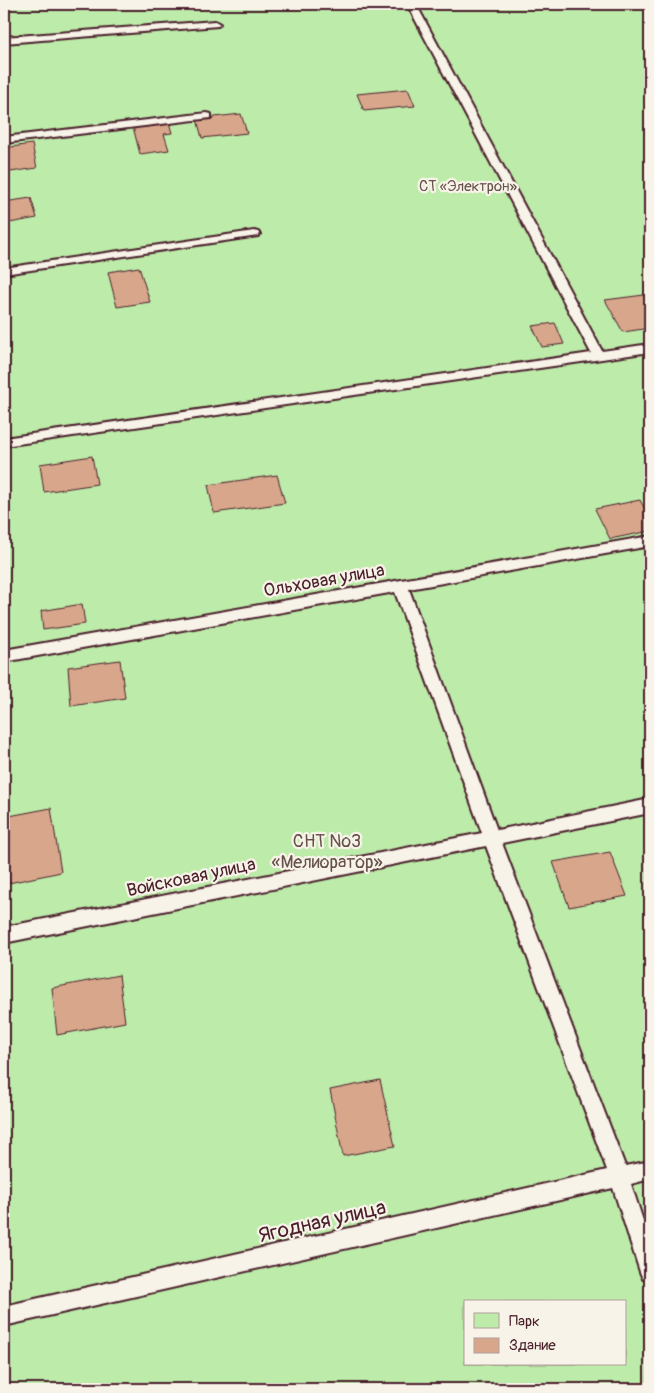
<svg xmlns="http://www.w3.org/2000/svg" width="654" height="1393" font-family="Pangolin,sans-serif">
<rect width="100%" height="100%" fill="#f7f3e8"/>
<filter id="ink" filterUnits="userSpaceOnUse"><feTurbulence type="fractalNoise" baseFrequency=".02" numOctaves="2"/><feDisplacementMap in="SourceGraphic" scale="10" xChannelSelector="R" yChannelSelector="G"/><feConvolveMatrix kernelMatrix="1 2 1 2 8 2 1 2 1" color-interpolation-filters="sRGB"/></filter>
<g filter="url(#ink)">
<path fill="#bdecaa" stroke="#84866a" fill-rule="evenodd" d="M 4,4 L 650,4 L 650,1389 L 4,1389 ZM 465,1302 L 625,1302 L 625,1364 L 465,1364 Z"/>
<g fill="#d8a78b" stroke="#4a1f2b">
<path d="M 408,89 L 415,106 L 364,111 L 357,94 Z"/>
<path d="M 241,114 L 247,133 L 202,138 L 197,119 Z"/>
<path d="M 169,122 L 172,133 L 164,134 L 169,150 L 140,154 L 133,127 Z"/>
<path d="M 32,144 L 37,168 L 4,173 L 4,148 Z"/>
<path d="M 31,198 L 37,218 L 4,224 L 4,202 Z"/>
<path d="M 139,267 L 150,302 L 117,307 L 108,272 Z"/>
<path d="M 644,295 L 650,306 L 650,328 L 623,332 L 605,300 Z"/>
<path d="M 555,323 L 564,344 L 542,347 L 532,326 Z"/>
<path d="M 92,456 L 97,484 L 44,492 L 40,464 Z"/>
<path d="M 277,475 L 285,503 L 214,513 L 208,485 Z"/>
<path d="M 640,500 L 650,519 L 650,531 L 610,539 L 595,509 Z"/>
<path d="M 82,604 L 85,624 L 43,630 L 41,611 Z"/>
<path d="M 120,660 L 125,698 L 71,706 L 68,667 Z"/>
<path d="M 51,808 L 61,872 L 4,884 L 4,817 Z"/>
<path d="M 610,852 L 627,896 L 569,907 L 553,862 Z"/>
<path d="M 119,975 L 125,1022 L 57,1035 L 52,988 Z"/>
<path d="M 380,1080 L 395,1146 L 343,1156 L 330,1090 Z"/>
</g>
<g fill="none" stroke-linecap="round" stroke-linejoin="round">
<defs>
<g id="lane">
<path d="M 407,4 L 416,4 L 602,351 L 650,344 L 650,352 L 4,446 L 4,438 L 591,353 Z"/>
<path d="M 215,21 L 220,24 L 218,26 L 4,43 L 4,37 Z"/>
<path d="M 207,113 L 211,114 L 211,118 L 4,143 L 4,137 Z"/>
<path d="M 254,231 L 258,232 L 260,234 L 258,236 L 4,274 L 4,268 Z"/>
<path d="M 650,536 L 650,546 L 409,589 L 497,830 L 650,799 L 650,813 L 502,843 L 625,1166 L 650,1161 L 650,1179 L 631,1184 L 650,1242 L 650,1282 L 643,1279 L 640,1272 L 613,1188 L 4,1326 L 4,1306 L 607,1170 L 486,846 L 4,943 L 4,927 L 482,833 L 395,592 L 4,662 L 4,650 Z"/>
</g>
</defs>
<use href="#lane" stroke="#4a1f2b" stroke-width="4"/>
<use href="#lane" fill="#f7f3e8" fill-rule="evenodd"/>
</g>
</g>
<g text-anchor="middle" stroke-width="4.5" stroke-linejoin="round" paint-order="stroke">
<g font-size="15" fill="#67524b" stroke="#f7f3e8">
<text x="468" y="191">СТ «Электрон»</text>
</g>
<g font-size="18" fill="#4a1f2b" stroke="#f7f3e8">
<text transform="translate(324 580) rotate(-10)" y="6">Ольховая улица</text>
<text transform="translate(191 877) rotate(-12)" y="6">Войсковая улица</text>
</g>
<g font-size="18" fill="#67524b" stroke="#f7f3e8">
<text x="327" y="847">СНТ №3<tspan x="327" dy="21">«Мелиоратор»</tspan></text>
</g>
<g font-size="21" fill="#4a1f2b" stroke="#f7f3e8">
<text transform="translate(322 1221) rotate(-13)" y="7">Ягодная улица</text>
</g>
</g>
<rect width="654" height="1393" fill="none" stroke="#f7f3e8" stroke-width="20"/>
<rect x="10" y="10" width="634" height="1373" fill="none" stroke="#4a1f2b" stroke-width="2" filter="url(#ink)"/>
<rect x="464" y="1300" width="162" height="65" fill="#f7f3e8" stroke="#b29e9c"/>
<rect x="474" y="1313" width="25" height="15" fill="#bdecaa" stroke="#b29e9c"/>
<text x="509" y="1326" font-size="15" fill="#4a1f2b">Парк</text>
<rect x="474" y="1338" width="25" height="15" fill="#d8a78b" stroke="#b29e9c"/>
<text x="509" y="1350" font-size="15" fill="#4a1f2b">Здание</text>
</svg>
